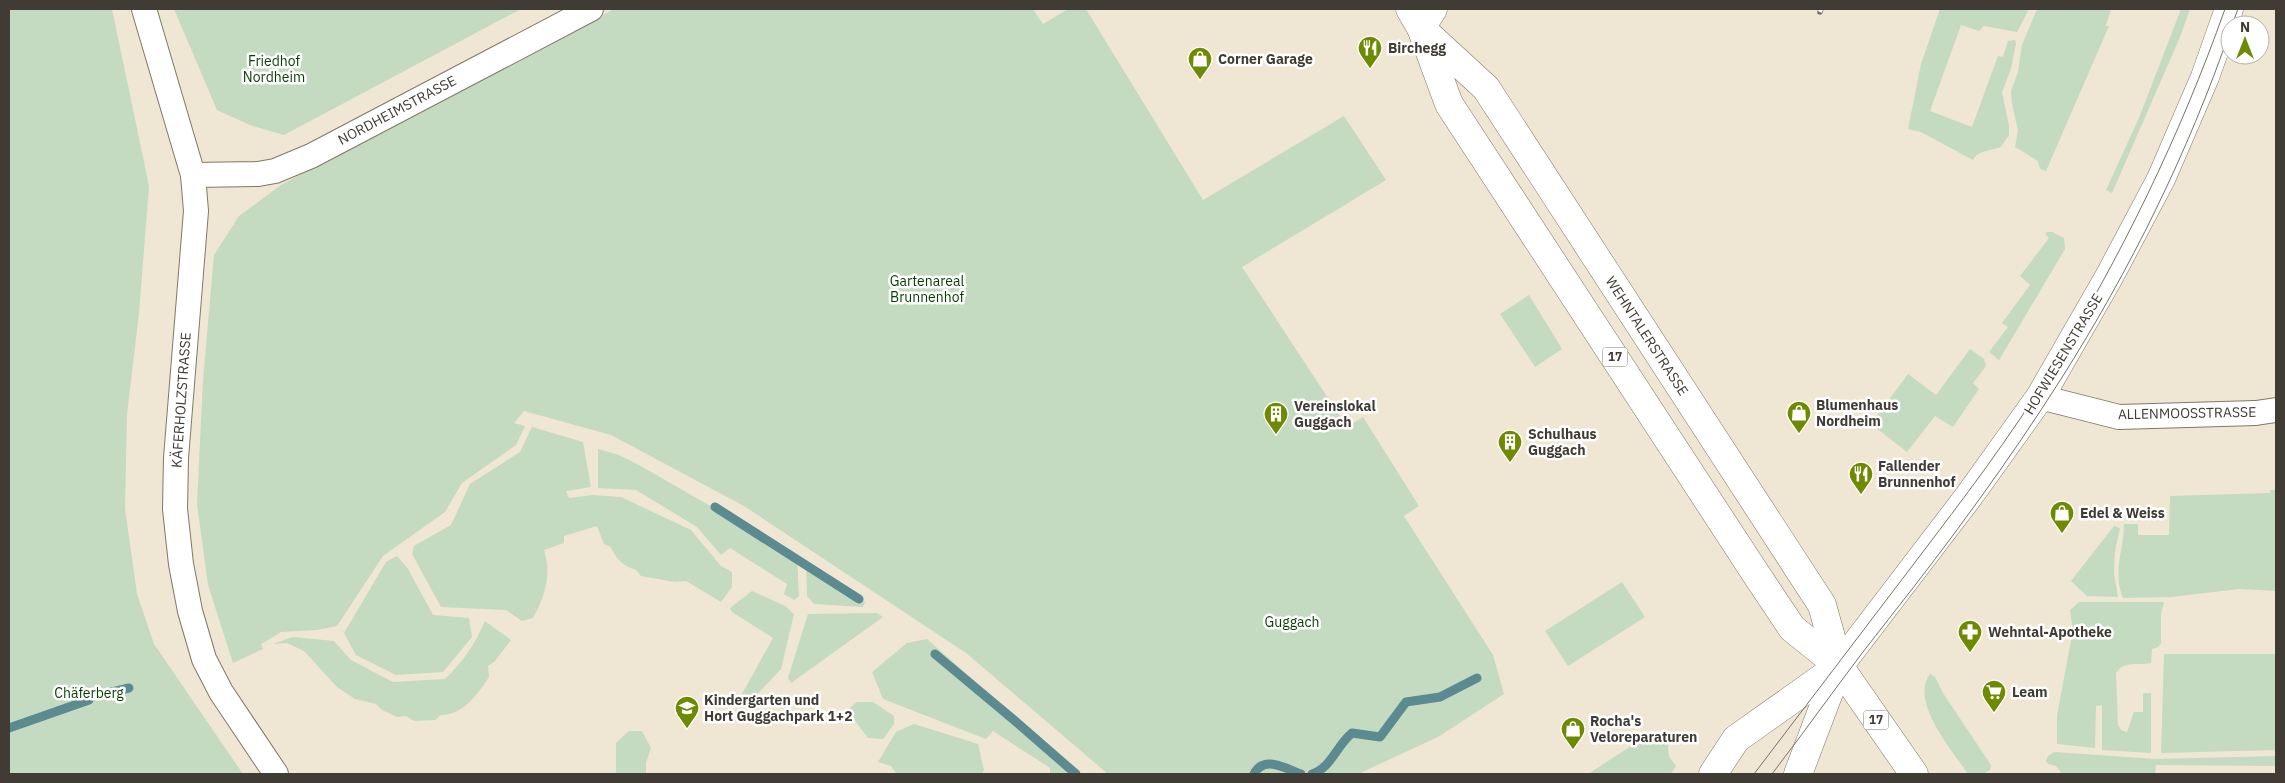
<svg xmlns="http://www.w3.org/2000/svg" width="2285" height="783" font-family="'IBM Plex Sans',sans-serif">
<rect width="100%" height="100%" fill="#efe6d3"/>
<g fill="#c4dbc1">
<path d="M 9,9 L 112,9 L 149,186 L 139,313 L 127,414 L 125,508 L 137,594 L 154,644 L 243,774 L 9,774 Z"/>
<path d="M 174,9 L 521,9 L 284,135 L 250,125 L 217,110 Z"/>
<path d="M 614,9 L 1033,9 L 1043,24 L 1068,9 L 1086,9 L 1203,200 L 1344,116 L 1386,180 L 1242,267 L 1347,427 L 1363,417 L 1419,506 L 1404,516 L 1493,655 L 1504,694 L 1438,737 L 1358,774 L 1108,774 L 966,653 L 744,506 L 611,435 L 524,411 L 514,423 L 525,426 L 516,445 L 462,483 L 445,512 L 383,556 L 337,626 L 317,630 L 281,632 L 261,644 L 263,649 L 233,663 L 208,585 L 197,504 L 203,380 L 214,255 L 239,216 L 281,185 Z"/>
<path d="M 1940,9 L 2029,9 L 2017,32 L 1984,26 L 1979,31 L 1961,25 L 1930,111 L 1972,127 L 1998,56 L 2003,57 L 2008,41 L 2015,40 L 2016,43 L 2011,69 L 2002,92 L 2009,126 L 2009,135 L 2001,147 C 1991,151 1978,150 1973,160 L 1921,132 L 1908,129 L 1921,64 Z"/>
<path d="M 2037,9 L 2111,9 L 2106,26 L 2109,26 L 2046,171 L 2040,169 L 2038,161 L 2015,147 L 2018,130 L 2012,104 L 2011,91 L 2018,72 L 2022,45 Z"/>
<path d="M 2181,9 L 2190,9 L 2180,37 L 2112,193 L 2106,190 L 2139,118 Z"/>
<path d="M 2047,232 L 2052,232 L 2064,238 L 2065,249 L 1999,360 L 1989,352 L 2008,327 L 2002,323 L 2030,285 L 2020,276 L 2049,238 L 2045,234 Z"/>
<path d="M 1529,295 L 1562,349 L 1535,367 L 1500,314 Z"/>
<path d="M 1970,349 L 1984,359 L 1986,366 L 1973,383 L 1979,389 L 1953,427 L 1935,416 L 1907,452 L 1871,424 L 1908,374 L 1936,395 Z"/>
<path d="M 532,427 L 583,442 L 591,487 L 566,491 L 569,498 L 592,495 L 621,497 L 691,530 L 721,566 L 732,572 L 732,587 L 721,602 L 686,581 L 675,582 L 641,576 L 636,570 C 624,567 615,558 611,547 L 604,544 L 597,526 L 564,536 L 564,543 L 544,550 C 552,575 545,596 533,618 L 522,621 L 506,610 L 441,607 L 412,554 L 414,546 L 451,525 L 470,484 L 520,452 Z"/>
<path d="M 598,449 L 619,455 L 639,465 L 797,556 L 799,596 L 794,600 L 784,594 L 787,584 L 730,548 L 721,555 L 697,527 L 636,490 L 598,488 Z"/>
<path d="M 2270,490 L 2276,490 L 2276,591 L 2239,589 L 2171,597 L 2123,598 C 2112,570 2124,551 2124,524 L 2138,524 L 2138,535 L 2169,535 L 2170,496 L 2270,493 Z"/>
<path d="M 2114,526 L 2120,528 L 2115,551 L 2114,573 L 2118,597 L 2087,596 L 2071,581 Z"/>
<path d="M 397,556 L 408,569 L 433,615 L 469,618 L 472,637 L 443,672 L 396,675 L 356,655 L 344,633 L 386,562 Z"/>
<path d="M 806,561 L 865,602 L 863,607 L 814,604 L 807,596 Z"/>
<path d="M 1622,582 L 1645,617 L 1568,666 L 1545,631 Z"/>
<path d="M 752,591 L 785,606 L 794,614 L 781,669 L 752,700 L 742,694 L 773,638 L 732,612 L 730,608 Z"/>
<path d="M 2079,602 L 2164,602 L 2161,614 L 2161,643 L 2158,647 L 2152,649 L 2151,663 C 2138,666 2124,660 2116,673 L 2118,725 L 2121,730 L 2127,732 L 2134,712 L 2143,712 L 2143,693 L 2151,693 L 2151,753 L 2102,750 L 2102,705 L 2096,706 L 2095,748 L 2057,744 L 2057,715 L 2073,630 L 2070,610 Z"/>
<path d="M 877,613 L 883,617 L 791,683 L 788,678 L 808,614 Z"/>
<path d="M 485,621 L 511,640 L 495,661 L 488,666 L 489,677 C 478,694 463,715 441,715 L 435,720 L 414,721 L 406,716 L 397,717 L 382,710 L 376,704 L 355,699 L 337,687 L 304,651 L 287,643 L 273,644 L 293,637 L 334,641 L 351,660 L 393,682 L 445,679 C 463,662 475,644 485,621 Z"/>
<path d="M 927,639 L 1080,774 L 1050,774 L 1050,768 L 993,731 L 986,739 L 883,699 L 872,672 L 907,643 Z"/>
<path d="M 2164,654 L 2276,654 L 2276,750 L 2161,753 Z"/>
<path d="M 1930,674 L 1935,677 L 1943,693 L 1991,765 L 1990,770 L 1983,774 L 1968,774 C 1953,751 1909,701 1930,674 Z"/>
<path d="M 857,702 L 873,702 L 894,716 L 894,724 L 883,739 L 868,738 L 847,710 Z"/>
<path d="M 914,724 L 978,744 L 984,770 L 982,774 L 907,774 L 896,773 L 891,766 L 878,762 L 896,732 Z"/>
<path d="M 629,731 L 642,731 L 651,748 L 646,763 L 646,774 L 616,774 L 616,743 Z"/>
<path d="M 1654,733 C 1674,736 1666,743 1669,755 C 1669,758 1674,763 1676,766 L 1671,774 L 1588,774 L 1648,735 Z"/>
<path d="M 2054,752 L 2156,759 L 2276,756 L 2276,766 L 2156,765 L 2155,774 L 2062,774 L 2056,766 L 2048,764 L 2046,761 L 2048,756 Z"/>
</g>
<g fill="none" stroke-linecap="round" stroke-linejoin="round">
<g stroke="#5c8a91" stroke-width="9">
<path d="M 715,507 L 859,599"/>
<path d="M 935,654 L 1014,720 L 1076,774"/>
<path d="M 112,692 L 129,688"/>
<path d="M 9,728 L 89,700"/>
<path d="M 1254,774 C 1264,754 1286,769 1301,774"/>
<path d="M 1312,774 C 1331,768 1337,745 1352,733 L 1380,737 L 1406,702 L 1440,697 L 1477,678"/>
</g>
<defs>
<g id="minor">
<path d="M 144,9 L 193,175 L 196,211 L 176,458 L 175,509 L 181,564 L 190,611 L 204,659 L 221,692 L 276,774"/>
<path d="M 193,175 L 258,174 L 275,171 L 311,156 L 591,9"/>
<path d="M 2040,397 L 2119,417 L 2256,413 L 2276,410"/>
</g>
<g id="tertiary">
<path d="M 1713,774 L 1736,739 L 1839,666"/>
<path d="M 1798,774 L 1839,666 L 1969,496 L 2040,397 L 2109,277 L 2161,179 L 2205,77 L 2229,9"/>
</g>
<path id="secondary" d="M 1421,28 L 1433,9"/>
<g id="primary">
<path d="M 1410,9 L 1421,28 L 1449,104 L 1756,574 L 1792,628 L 1839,666 L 1914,774"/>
<path d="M 1424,31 L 1486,88 L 1822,605 L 1839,666"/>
</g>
</defs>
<use href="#minor" stroke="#817867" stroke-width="26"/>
<use href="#tertiary" stroke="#817867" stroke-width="29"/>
<use href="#secondary" stroke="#817867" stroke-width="29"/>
<use href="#primary" stroke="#817867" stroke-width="29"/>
<use href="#minor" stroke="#fff" stroke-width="24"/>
<use href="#tertiary" stroke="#fff" stroke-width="28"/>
<use href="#secondary" stroke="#fff" stroke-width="28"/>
<use href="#primary" stroke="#fff" stroke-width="28"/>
<g stroke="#787368" stroke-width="1">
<path d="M 2232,25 L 2238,9"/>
<path d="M 1754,774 C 1808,703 1862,632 1916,561 C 1963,499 2010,438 2050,372 C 2121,257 2180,136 2225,9"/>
<path d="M 1772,774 C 1812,722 1850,667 1891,616 C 1951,540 2009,461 2061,379 C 2130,270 2188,153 2230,31"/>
</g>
<defs>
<path id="rail" d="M 1820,12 L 1821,9"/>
</defs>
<use href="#rail" stroke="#787368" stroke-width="5.5"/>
<use href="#rail" stroke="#fff" stroke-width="4" stroke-dasharray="11" stroke-linecap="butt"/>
</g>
<defs>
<symbol id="restaurant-pin" viewBox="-11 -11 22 30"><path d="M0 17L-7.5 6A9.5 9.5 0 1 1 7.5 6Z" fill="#6d8a01" stroke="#fff"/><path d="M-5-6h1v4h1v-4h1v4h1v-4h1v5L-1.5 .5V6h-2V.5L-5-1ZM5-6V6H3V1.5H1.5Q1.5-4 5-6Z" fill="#fff"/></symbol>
<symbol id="shop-pin" viewBox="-11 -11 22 30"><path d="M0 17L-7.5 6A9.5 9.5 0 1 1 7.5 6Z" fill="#6d8a01" stroke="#fff"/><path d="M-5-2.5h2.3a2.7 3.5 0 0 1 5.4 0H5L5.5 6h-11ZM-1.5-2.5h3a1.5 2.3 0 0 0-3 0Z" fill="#fff"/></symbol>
<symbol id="building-pin" viewBox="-11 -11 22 30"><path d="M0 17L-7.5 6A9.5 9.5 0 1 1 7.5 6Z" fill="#6d8a01" stroke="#fff"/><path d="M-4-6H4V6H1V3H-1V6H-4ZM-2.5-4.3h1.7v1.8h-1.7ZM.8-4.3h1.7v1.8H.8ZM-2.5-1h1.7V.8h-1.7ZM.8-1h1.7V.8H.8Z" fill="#fff"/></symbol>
<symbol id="pharmacy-pin" viewBox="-11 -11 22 30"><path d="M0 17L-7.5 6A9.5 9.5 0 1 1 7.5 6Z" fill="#6d8a01" stroke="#fff"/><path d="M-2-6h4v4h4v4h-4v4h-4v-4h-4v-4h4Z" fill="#fff"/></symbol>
<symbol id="supermarket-pin" viewBox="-11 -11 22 30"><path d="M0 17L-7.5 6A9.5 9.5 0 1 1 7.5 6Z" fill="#6d8a01" stroke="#fff"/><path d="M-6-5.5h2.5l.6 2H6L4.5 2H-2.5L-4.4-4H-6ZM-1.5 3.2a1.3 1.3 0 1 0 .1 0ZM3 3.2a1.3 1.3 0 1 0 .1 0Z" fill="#fff"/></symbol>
<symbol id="school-pin" viewBox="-11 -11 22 30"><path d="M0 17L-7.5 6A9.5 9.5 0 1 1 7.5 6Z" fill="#6d8a01" stroke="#fff"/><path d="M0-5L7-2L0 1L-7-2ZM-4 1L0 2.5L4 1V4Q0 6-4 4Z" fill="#fff"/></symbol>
</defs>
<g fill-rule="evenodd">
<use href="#restaurant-pin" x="1356" y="34" width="28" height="38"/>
<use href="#shop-pin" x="1186" y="45" width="28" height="38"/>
<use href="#shop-pin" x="1785" y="399" width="28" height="38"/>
<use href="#building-pin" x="1262" y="400" width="28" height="38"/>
<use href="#building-pin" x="1496" y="428" width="28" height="38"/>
<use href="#restaurant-pin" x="1847" y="460" width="28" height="38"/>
<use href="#shop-pin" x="2048" y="499" width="28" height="38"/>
<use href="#pharmacy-pin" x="1956" y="618" width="28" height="38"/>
<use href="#supermarket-pin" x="1980" y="678" width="28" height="38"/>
<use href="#school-pin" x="673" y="694" width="28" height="38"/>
<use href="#shop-pin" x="1559" y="715" width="28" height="38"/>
</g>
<g text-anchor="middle" stroke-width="5" stroke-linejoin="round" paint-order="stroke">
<g fill="#fff" stroke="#797672" stroke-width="1">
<rect x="1602.5" y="347.5" width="25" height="19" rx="4"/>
<rect x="1863.5" y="710.5" width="25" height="19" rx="4"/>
</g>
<g font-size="12" font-weight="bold" fill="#403c35">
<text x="1615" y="361">17</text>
<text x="1876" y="724">17</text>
</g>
<g font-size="14" font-weight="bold" fill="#403c35" stroke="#fff" text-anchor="start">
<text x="1388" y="53">Birchegg</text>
<text x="1218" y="64">Corner Garage</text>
<text x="1816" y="410">Blumenhaus<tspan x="1816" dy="16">Nordheim</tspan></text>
<text x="1294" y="411">Vereinslokal<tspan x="1294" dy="16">Guggach</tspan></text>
<text x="1528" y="439">Schulhaus<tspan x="1528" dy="16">Guggach</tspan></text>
<text x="1878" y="471">Fallender<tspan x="1878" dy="16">Brunnenhof</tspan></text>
<text x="2080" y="518">Edel &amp; Weiss</text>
<text x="1988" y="637">Wehntal-Apotheke</text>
<text x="2012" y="697">Leam</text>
<text x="704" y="705">Kindergarten und<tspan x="704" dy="16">Hort Guggachpark 1+2</tspan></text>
<text x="1590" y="726">Rocha's<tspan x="1590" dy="16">Veloreparaturen</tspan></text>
</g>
<g font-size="14" fill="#073d04" stroke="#fff">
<text x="274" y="66">Friedhof<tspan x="274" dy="16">Nordheim</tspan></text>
<text x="927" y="286">Gartenareal<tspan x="927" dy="16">Brunnenhof</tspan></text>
<text x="1292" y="627">Guggach</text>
<text x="89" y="698">Chäferberg</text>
</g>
<g font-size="14" fill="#403c35" stroke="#fff">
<text transform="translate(397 110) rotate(-28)" y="5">NORDHEIMSTRASSE</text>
<text transform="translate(1647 336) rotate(57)" y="5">WEHNTALERSTRASSE</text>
<text transform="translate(2063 354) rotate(-59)" y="5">HOFWIESENSTRASSE</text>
<text transform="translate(181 400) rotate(-86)" y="5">KÄFERHOLZSTRASSE</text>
<text transform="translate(2187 413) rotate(-1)" y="5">ALLENMOOSSTRASSE</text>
</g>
</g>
<rect width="2285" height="783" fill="none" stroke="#403c35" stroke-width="20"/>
<g transform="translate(2245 40)"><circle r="24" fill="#ffffff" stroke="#b3b1ae"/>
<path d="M0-4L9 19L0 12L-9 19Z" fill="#6d8a01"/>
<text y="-8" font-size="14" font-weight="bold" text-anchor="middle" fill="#403c35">N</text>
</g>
</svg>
